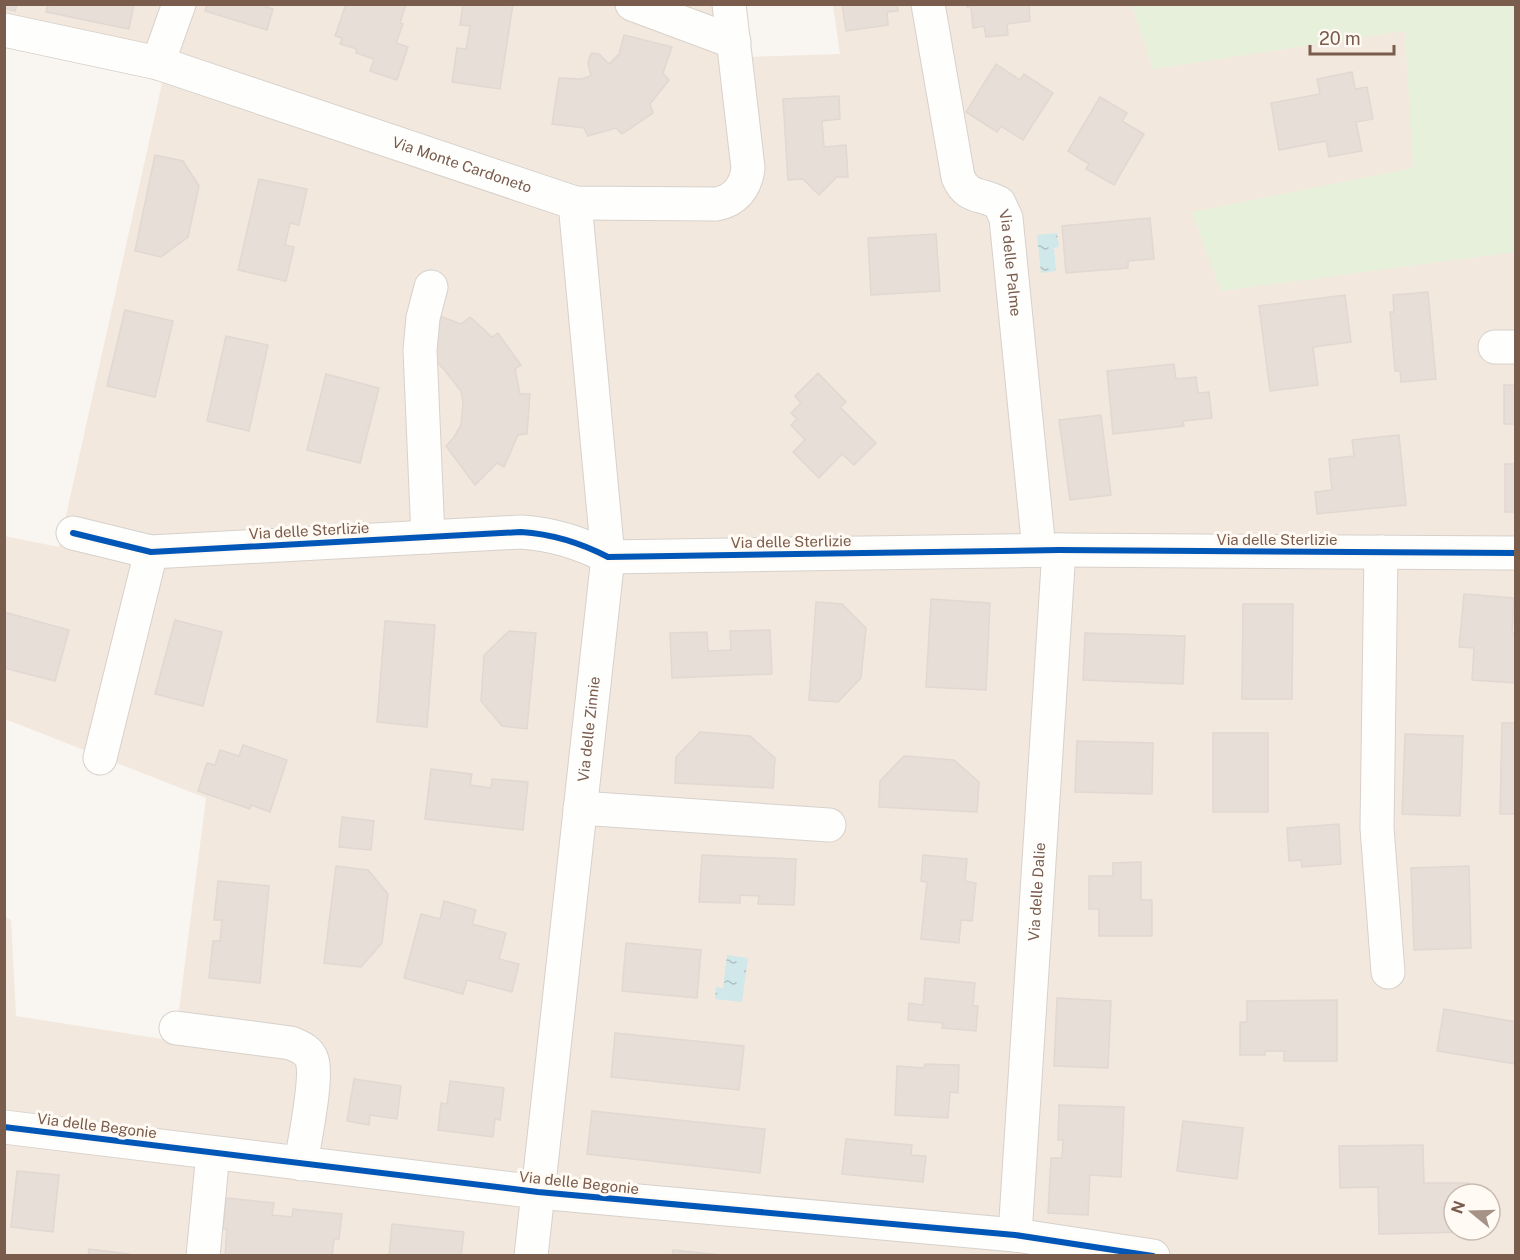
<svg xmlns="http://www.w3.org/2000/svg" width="1520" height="1260" font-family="'Public Sans',sans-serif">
<defs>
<pattern id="water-ripples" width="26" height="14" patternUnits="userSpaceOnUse" patternTransform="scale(1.5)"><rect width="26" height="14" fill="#d0e8ea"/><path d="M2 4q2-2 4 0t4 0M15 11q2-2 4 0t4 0" fill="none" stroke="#aebfc0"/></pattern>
</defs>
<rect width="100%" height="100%" fill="#f9f5f0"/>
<path fill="#f2e8de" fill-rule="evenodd" d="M 5,5 L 743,5 L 748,57 L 840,54 L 833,5 L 1515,5 L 1515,1255 L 5,1255 L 5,917 L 11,920 L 16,1016 L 175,1041 L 206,798 L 5,719 L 4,536 L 59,547 L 163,79 L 5,48 ZM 1454,1194 L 1490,1194 L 1490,1230 L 1454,1230 Z"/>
<path fill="#e7f0db" d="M 1132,5 L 1515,5 L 1515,252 L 1221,291 L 1192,212 L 1413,168 L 1405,31 L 1153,69 Z"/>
<g fill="url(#water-ripples)">
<path d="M 1057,233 L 1059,247 L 1054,248 L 1056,271 L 1041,273 L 1037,235 Z"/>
<path d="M 727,955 L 748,958 L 742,1002 L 715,999 L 716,987 L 723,988 Z"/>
</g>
<g fill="#e6ded7" stroke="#e2d8d2" stroke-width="1.5">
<path d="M 4,4 L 17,4 L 15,11 L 4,8 Z"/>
<path d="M 48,4 L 134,4 L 129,29 L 46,12 Z"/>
<path d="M 207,4 L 267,4 L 266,7 L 273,9 L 267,30 L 205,11 Z"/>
<path d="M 346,4 L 406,4 L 400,23 L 403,24 L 396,43 L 408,47 L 397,80 L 370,71 L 374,59 L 356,53 L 357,49 L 340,44 L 342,38 L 335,36 Z"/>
<path d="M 463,4 L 513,4 L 500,89 L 452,82 L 457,48 L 466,49 L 470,26 L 460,25 Z"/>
<path d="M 842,4 L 897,4 L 898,11 L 887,12 L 888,25 L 846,31 Z"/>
<path d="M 967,4 L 1029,4 L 1030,21 L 1007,24 L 1008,35 L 986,37 L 984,26 L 973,28 L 971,6 L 967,7 Z"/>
<path d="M 624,35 L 672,47 L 663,73 L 669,80 L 650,104 L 653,113 L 622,134 L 616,128 L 588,136 L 584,128 L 552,124 L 559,78 L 581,79 L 591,76 L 588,63 L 590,56 L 592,53 L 599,54 L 609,64 L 619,54 Z"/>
<path d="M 996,64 L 1020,80 L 1024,74 L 1053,93 L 1023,140 L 1001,126 L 997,132 L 966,112 Z"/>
<path d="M 1352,72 L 1355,89 L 1367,87 L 1373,119 L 1356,122 L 1362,151 L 1329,157 L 1326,141 L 1279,150 L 1271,103 L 1320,94 L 1317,79 Z"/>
<path d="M 839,96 L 840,119 L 822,121 L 824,147 L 846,145 L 848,177 L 837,177 L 819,195 L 803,179 L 788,180 L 783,99 Z"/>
<path d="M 1100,97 L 1127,113 L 1122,121 L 1144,134 L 1114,185 L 1086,169 L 1089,164 L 1068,151 Z"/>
<path d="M 155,155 L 183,161 L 199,186 L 188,237 L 161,257 L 135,251 Z"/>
<path d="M 259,179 L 307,189 L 299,225 L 290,223 L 285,245 L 294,247 L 286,281 L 238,270 Z"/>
<path d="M 1150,218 L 1154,259 L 1128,261 L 1128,268 L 1066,273 L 1062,226 Z"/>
<path d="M 936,234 L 940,291 L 871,295 L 868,238 Z"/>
<path d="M 1428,292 L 1436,379 L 1401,382 L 1400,371 L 1395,371 L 1390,312 L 1394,312 L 1393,295 Z"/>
<path d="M 1345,295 L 1351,342 L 1313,347 L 1318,385 L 1270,391 L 1259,306 Z"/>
<path d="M 125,310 L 173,321 L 155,397 L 107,386 Z"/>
<path d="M 437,315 L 461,324 L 470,317 L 492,337 L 498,333 L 521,365 L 515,369 L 520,394 L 530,394 L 527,434 L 518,435 L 504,467 L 497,463 L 475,485 L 446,446 L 454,437 L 461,425 L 463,403 L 461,391 L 446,372 L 439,364 L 427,358 Z"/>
<path d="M 226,336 L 268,345 L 249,431 L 207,421 Z"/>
<path d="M 1174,364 L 1176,379 L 1196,377 L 1198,393 L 1209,392 L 1212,418 L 1183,421 L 1184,426 L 1113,434 L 1107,371 Z"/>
<path d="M 818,373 L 846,402 L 840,407 L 876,443 L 854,465 L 842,454 L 819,478 L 793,452 L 805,440 L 791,425 L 797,419 L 791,413 L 801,403 L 795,396 Z"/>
<path d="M 326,374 L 379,388 L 360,463 L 307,450 Z"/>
<rect x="1504" y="385" width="12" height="39"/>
<path d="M 1101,415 L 1111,495 L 1070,500 L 1059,420 Z"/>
<path d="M 1399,435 L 1406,505 L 1317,514 L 1315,492 L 1332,490 L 1329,459 L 1354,456 L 1352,440 Z"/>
<rect x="1505" y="464" width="11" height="48"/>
<path d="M 1464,594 L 1514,598 L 1512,633 L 1516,633 L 1516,683 L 1472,680 L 1474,648 L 1459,647 Z"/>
<path d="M 931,599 L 990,603 L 986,690 L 926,687 Z"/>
<path d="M 816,602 L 842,604 L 866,628 L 861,678 L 838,702 L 809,700 Z"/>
<path d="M 1243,604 L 1293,604 L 1292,699 L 1242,699 Z"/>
<path d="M 4,612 L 69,630 L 55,681 L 4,668 Z"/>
<path d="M 175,620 L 222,632 L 203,706 L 155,694 Z"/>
<path d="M 385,621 L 435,625 L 427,727 L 377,722 Z"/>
<path d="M 770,630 L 772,674 L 672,678 L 670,633 L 707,632 L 708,651 L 731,650 L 730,631 Z"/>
<path d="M 509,631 L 536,633 L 527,729 L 502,726 L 481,701 L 484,655 Z"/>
<path d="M 1085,633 L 1185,636 L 1183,684 L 1083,680 Z"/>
<path d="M 1502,723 L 1516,723 L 1516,814 L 1500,814 Z"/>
<path d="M 700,732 L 750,736 L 775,758 L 773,788 L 675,783 L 676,757 Z"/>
<rect x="1213" y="733" width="55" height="79"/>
<path d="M 1405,734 L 1463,736 L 1460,816 L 1402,814 Z"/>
<path d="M 1077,741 L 1153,743 L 1152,794 L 1075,792 Z"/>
<path d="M 243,745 L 287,760 L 270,812 L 251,805 L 250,809 L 198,791 L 207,763 L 215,765 L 220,750 L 239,756 Z"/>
<path d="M 904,756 L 954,760 L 979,782 L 977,812 L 879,807 L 880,781 Z"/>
<path d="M 431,769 L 472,774 L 470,785 L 491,788 L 492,779 L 528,782 L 523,830 L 425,819 Z"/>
<path d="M 342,817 L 374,821 L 371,850 L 339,847 Z"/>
<path d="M 1339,824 L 1341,864 L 1302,867 L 1301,860 L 1289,861 L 1287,828 Z"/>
<path d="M 702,855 L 796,859 L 794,905 L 758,904 L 759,896 L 740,895 L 740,903 L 699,902 Z"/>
<path d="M 923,855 L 967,859 L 965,881 L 976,883 L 972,921 L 961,920 L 959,943 L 921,939 L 927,882 L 921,881 Z"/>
<path d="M 1141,862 L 1141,900 L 1152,900 L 1152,936 L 1099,936 L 1099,909 L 1089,909 L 1089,876 L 1113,876 L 1113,863 Z"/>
<path d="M 336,866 L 368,870 L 388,894 L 382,943 L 361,967 L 324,963 Z"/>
<path d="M 1469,866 L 1471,948 L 1414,950 L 1411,868 Z"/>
<path d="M 218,881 L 269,886 L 260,983 L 209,978 L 213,941 L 220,941 L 222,920 L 214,920 Z"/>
<path d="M 444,901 L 476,910 L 472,924 L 506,933 L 499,959 L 519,964 L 512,992 L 467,980 L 463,994 L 404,978 L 421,914 L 440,919 Z"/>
<path d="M 626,943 L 701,950 L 697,998 L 622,991 Z"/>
<path d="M 925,978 L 975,983 L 973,1006 L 978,1006 L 976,1031 L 942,1028 L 943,1023 L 908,1020 L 909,1003 L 923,1005 Z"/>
<path d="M 1057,998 L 1111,1001 L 1108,1068 L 1054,1066 Z"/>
<path d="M 1337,1000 L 1337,1061 L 1284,1061 L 1284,1051 L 1265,1051 L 1265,1055 L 1240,1055 L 1240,1022 L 1247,1022 L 1247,1001 Z"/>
<path d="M 1444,1009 L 1516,1022 L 1516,1064 L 1437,1051 Z"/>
<path d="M 615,1033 L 744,1046 L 739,1090 L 611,1077 Z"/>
<path d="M 925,1064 L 959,1065 L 958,1093 L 950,1092 L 948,1118 L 895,1115 L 897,1066 L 924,1068 Z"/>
<path d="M 354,1079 L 401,1086 L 397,1119 L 370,1115 L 369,1125 L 347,1121 Z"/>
<path d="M 450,1081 L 504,1088 L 500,1120 L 495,1119 L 493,1137 L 438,1130 L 441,1103 L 447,1104 Z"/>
<path d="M 1059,1105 L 1124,1107 L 1121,1177 L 1090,1175 L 1088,1215 L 1048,1213 L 1051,1158 L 1062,1158 L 1063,1140 L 1058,1140 Z"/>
<path d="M 592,1111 L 765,1129 L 760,1173 L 587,1154 Z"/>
<path d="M 1183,1121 L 1243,1128 L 1237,1179 L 1177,1171 Z"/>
<path d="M 846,1139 L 912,1145 L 911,1155 L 926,1156 L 923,1182 L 842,1174 Z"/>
<path d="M 1423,1145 L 1424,1183 L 1469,1183 L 1469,1194 L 1454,1194 L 1454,1230 L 1470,1230 L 1470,1232 L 1379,1234 L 1378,1187 L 1340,1188 L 1339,1146 Z"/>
<path d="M 17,1171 L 59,1175 L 53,1232 L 11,1227 Z"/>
<path d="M 226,1198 L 274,1203 L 272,1215 L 292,1217 L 293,1209 L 342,1214 L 339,1239 L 334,1239 L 332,1256 L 225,1256 L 227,1229 L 223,1229 Z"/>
<path d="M 392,1224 L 464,1232 L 461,1256 L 389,1256 Z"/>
<path d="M 89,1249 L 129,1254 L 129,1256 L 88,1256 Z"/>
<path d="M 673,1250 L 721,1255 L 721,1256 L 672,1256 Z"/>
</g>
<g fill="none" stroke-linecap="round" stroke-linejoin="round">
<defs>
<g id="minor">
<path d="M 632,4 L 734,42"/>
<path id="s1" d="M 928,4 L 958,177 C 967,199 981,193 999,203 L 1006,218 L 1039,550"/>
<path id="s2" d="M 4,30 L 158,63 L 575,203 L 716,204 C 735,201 746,187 748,168 L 729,4"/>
<path d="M 158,63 L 179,4"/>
<path d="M 1495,347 L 1516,347"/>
<path d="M 73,533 L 151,552 L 521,532 C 552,534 581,543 608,557 L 1059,550 L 1516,553"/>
<path d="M 428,537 L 420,350 L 423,318 L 431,287"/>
<path d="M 1381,552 L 1377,828 L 1388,972"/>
<path d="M 100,758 L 151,552"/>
<path d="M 580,808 L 829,825"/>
<path d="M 176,1028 L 291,1043 C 300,1047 309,1050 312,1060 C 318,1079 304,1142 301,1164"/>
<path d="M 4,1127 L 538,1192 L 1015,1235 L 1153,1256"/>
<path id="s3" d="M 1015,1235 L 1059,550"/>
<path d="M 203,1256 L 213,1153"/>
<path id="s4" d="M 531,1256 L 608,557 L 575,203"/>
</g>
</defs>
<use href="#minor" stroke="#d7d1cb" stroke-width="35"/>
<use href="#minor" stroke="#fefefd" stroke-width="33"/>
<defs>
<g id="cycleway">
<path d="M 73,533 L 151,552 L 521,532 C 552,534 581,543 608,557 L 1059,550 L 1516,553"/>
<path d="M 4,1127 L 538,1192 L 1015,1235 L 1153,1256"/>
</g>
</defs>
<use href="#cycleway" stroke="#fffaf3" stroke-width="10"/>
<use href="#cycleway" stroke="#0057b8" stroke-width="6"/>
</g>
<g text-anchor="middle" stroke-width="6" stroke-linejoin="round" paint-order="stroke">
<g font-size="15" fill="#7a5c4d" stroke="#fffaf3">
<text dy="5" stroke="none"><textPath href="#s2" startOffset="478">Via Monte Cardoneto</textPath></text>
<text dy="5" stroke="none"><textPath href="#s1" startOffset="288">Via delle Palme</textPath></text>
<text transform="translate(309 531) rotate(-3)" y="5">Via delle Sterlizie</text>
<text x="1277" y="545">Via delle Sterlizie</text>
<text transform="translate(791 542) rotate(-1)" y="5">Via delle Sterlizie</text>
<text dy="5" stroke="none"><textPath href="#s4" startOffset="530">Via delle Zinnie</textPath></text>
<text dy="5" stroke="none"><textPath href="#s3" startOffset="344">Via delle Dalie</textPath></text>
<text transform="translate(97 1126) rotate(7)" y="5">Via delle Begonie</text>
<text transform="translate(579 1183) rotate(6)" y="5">Via delle Begonie</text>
</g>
</g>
<rect width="1520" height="1260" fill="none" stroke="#7a5c4d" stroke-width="12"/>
<g transform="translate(1472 1212) rotate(289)"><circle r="28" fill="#fffaf3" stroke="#cabbb1" stroke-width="1.5"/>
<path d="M0-4.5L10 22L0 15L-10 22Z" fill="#a69286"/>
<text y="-9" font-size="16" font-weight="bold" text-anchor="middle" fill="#7a5c4d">N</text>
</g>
<path d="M1310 45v9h84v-9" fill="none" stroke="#7a5c4d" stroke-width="3"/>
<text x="1319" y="45" font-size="18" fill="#7a5c4d" stroke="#fffaf3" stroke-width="4.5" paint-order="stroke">20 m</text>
</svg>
